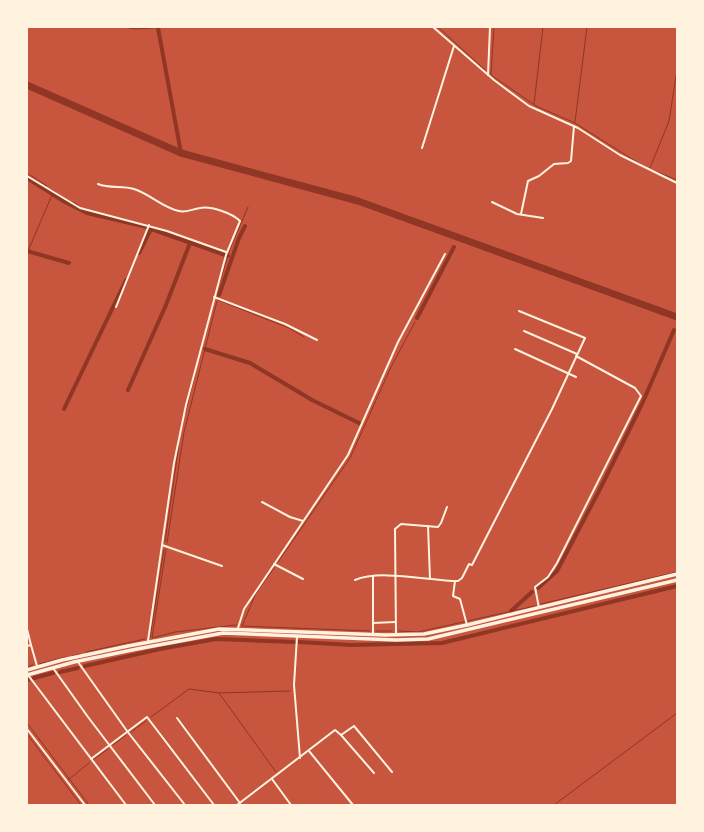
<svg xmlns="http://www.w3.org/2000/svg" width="704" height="832" font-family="Figtree,sans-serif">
<rect width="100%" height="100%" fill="#c8553d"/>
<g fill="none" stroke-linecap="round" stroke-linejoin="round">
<g stroke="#8f3625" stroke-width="1">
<path d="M 123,27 L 136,29 L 168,27"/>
<path d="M 438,27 L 485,70"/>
<path d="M 494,27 L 491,75 L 536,106 L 575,123 L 640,164"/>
<path d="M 534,104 L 543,27"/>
<path d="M 575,122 L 587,27"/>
<path d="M 650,168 L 669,121 L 677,70"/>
<path d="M 652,170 L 677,180"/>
<path d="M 27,173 L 47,186"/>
<path d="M 52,190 L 56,193"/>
<path d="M 73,202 L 78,205"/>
<path d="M 28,251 L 52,195"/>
<path d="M 218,288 L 230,249 L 248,207"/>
<path d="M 218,300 L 289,328 L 304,337"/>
<path d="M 185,414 L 195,374"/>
<path d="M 165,542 L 179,444"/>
<path d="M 167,543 L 184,432 L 217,301"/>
<path d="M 166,549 L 152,638 L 175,632 L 236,625"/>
<path d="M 278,562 L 350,458 L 391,367 L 415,322"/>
<path d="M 274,568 L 256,593 L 242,626 L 370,631"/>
<path d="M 541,604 L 677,572"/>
<path d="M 376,631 L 392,631"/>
<path d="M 399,631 L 418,632 L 535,606"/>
<path d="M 150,638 L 164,549"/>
<path d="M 86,652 L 145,639"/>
<path d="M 72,656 L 80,654"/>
<path d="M 39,664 L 66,657"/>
<path d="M 27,667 L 33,665"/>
<path d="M 151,717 L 189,689 L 219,693"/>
<path d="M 27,723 L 89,805"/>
<path d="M 131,732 L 146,721"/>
<path d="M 27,734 L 81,805"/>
<path d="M 113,745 L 126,735"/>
<path d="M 94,759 L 108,749"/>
<path d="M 276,772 L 219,693 L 290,691"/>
<path d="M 68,780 L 89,763"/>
<path d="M 554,805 L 677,713"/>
</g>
<g stroke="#8f3625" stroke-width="4">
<path d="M 158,28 L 181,153"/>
<path d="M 27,178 L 65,202 L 87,213 L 147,227"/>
<path d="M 27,251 L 69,263"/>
<path d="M 139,253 L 151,229 L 228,256"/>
<path d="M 219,295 L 239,238 L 245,226"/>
<path d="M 417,318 L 454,247"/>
<path d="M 205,349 L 250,363 L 312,400 L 359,423"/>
<path d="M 128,390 L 166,305 L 190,243"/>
<path d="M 64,409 L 126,280"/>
<path d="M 538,588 L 557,571 L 600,489 L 642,404 L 674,330"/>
<path d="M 511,611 L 532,592"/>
<path d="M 299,642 L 351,645 L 442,643 L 677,586"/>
<path d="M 85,666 L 160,649 L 216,639 L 294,642"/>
<path d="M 60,672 L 78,668"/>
<path d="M 34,678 L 53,673"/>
<path d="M 27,680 L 28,680"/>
</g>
<path stroke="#8f3625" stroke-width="7" d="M 27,85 L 181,153 L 358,201 L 677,317"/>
<g stroke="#fff3e0" stroke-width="2">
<path d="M 433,27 L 494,80 L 529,106 L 578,128 L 620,155 L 677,183"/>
<path d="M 488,75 L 490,27"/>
<path d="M 422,148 L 454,46"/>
<path d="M 27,176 L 80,208 L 167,231 L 226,252"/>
<path d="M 98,184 C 110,189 122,185 134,189 C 150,194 163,208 179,211 C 186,213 192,209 200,208 C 211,206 232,213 240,221 L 226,255 L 186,405 L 174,463 L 148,641"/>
<path d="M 492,202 L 517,214 L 543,218"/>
<path d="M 521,214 L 528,181 L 539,176 L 554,164 L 568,163 L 571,161 L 574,126"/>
<path d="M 214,297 L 285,324 L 317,340"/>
<path d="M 116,307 L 149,225"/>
<path d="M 524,331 L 577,354"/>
<path d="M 515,349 L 576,377"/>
<path d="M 262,502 L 290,517 L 303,521"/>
<path d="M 428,526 L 430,579"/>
<path d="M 162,545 L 222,566"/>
<path d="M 274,564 L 303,579"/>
<path d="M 373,577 L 373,634"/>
<path d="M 355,580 C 380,569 430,581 458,581 L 462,578 L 469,564 L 472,565 L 552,409 L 585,338 L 519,311"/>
<path d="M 455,581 L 453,596 L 460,599 L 467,625"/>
<path d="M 539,608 L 535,587 L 548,577 L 557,563 L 641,396 L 635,388 L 576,356"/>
<path d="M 373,623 L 395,622"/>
<path d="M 238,628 L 244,609 L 348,455 L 398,342 L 445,254"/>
<path d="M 27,629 L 31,645"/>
<path d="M 396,635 L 395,529 L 401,524 L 438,527 L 441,523 L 447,507"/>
<path d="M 297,637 L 294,685 L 300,758"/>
<path d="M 27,646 L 31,645 L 37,666"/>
<path d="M 78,662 L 127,731 L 185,805"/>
<path d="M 53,668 L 88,717 L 155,805"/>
<path d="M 28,675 L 126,805"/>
<path d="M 177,718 L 240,803"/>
<path d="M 27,729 L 85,805"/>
<path d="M 341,735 L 374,773"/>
<path d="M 309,751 L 353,805"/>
<path d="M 91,759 L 147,717 L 214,805"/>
<path d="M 272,779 L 291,805"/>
<path d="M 237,805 L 335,730 L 341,735 L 354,726 L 392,772"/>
</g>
<g stroke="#fff3e0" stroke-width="3.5">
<path d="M 27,670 L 62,660 L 128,646 L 219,629 L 386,635 L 424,634 L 467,625 L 677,574"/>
<path d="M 27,675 L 74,662 L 137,649 L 223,633 L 396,640 L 428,639 L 677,580"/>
</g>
</g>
<rect width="704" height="832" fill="none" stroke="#fff3e0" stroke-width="56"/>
</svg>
